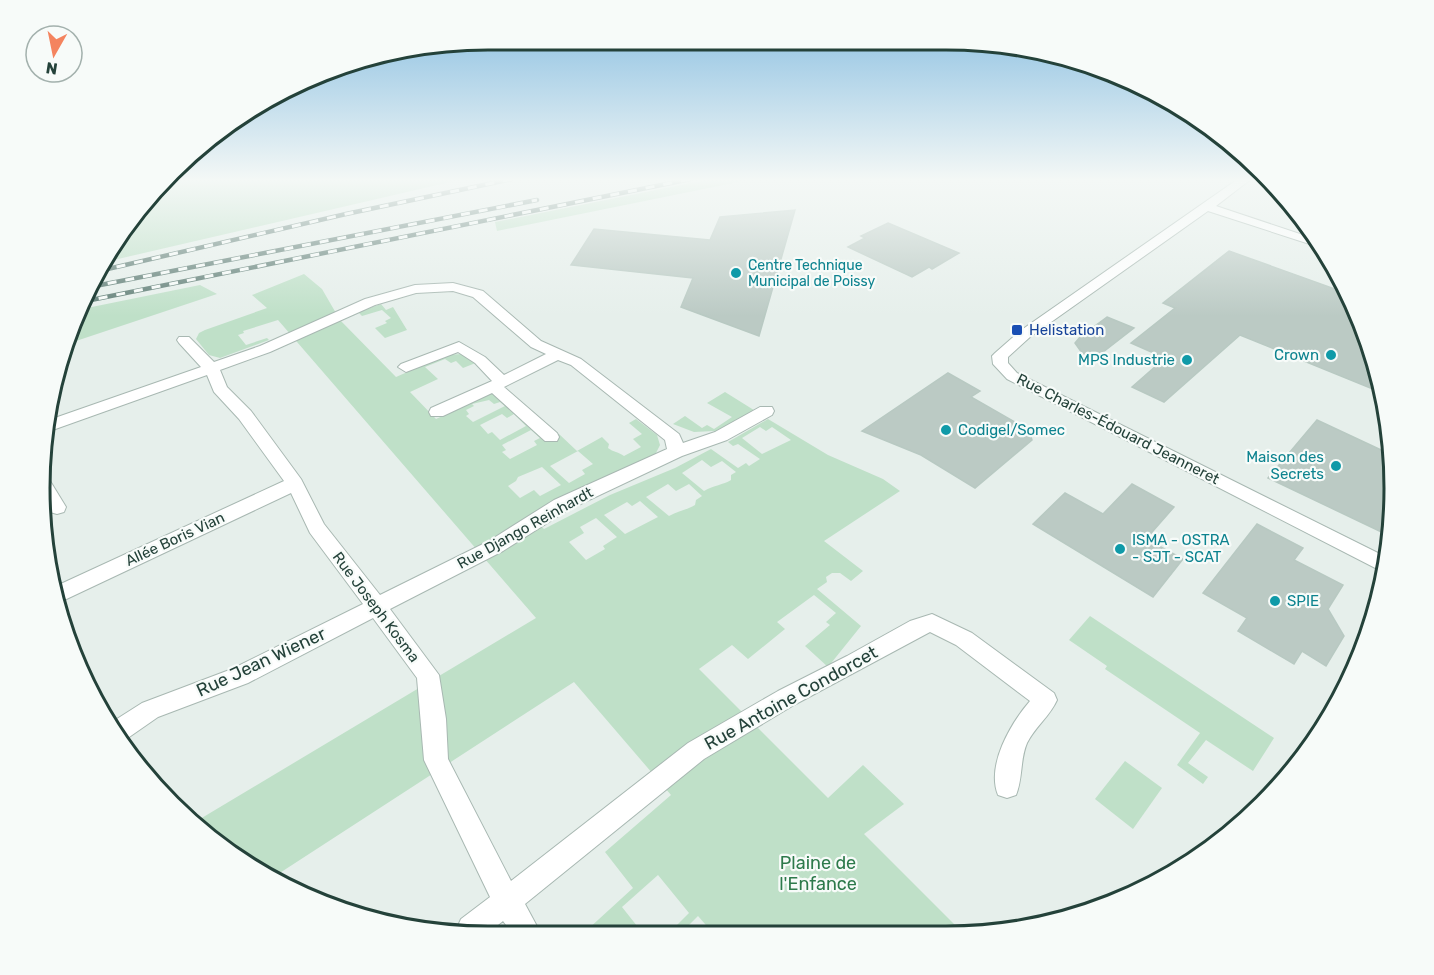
<svg xmlns="http://www.w3.org/2000/svg" width="1434" height="975" font-family="Rubik,sans-serif">
<rect width="100%" height="100%" fill="#e6efeb"/>
<g fill="#bfe0c8" fill-rule="evenodd">
<path d="M 169,179 L 463,179 L 105,262 L 132,214 Z"/>
<path d="M 711,179 L 753,179 L 497,231 L 495,222 Z"/>
<path d="M 304,274 L 322,289 L 340,320 L 396,377 L 446,355 L 462,354 L 478,362 L 463,368 L 456,361 L 451,363 L 445,359 L 425,367 L 438,379 L 410,392 L 436,419 L 497,391 L 549,439 L 559,434 L 577,451 L 602,437 L 609,444 L 608,448 C 613,452 619,452 624,456 L 641,447 L 633,439 L 642,434 L 629,423 L 636,419 L 657,435 L 660,445 L 655,455 L 531,516 L 544,529 L 610,495 L 675,468 L 711,449 L 738,468 L 746,463 L 749,466 L 760,459 L 738,444 L 733,446 L 728,442 L 768,419 L 828,455 L 883,479 L 900,491 L 824,541 L 863,571 L 851,581 L 840,573 L 832,573 L 826,577 L 827,582 L 817,589 L 861,626 L 828,667 L 805,646 L 830,625 L 826,622 L 836,613 L 814,595 L 777,622 L 785,629 L 748,659 L 732,645 L 699,669 L 828,798 L 863,765 L 904,804 L 864,834 L 964,934 L 946,936 L 712,932 L 698,916 L 682,932 L 670,932 L 689,913 L 658,875 L 622,907 L 641,931 L 587,930 L 633,888 L 605,852 L 671,795 L 574,682 L 272,878 L 195,822 L 536,618 L 278,320 L 243,331 L 244,333 L 238,335 L 246,345 L 267,338 L 269,340 L 220,358 L 209,355 L 196,339 L 199,333 L 205,330 L 267,308 L 252,295 ZM 489,400 L 494,404 L 500,402 L 505,406 L 473,422 L 466,416 L 469,414 L 466,410 L 474,406 L 472,404 ZM 502,414 L 507,418 L 514,414 L 526,426 L 500,440 L 492,432 L 488,434 L 480,425 ZM 760,427 L 766,431 L 772,427 L 791,440 L 762,454 L 742,438 ZM 531,430 L 540,438 L 534,441 L 537,445 L 510,459 L 502,452 L 506,450 L 502,445 ZM 578,451 L 593,464 L 582,470 L 585,474 L 569,483 L 550,466 ZM 702,460 L 711,467 L 722,461 L 736,472 L 731,475 L 731,480 C 723,485 714,485 704,491 L 682,473 ZM 542,467 L 561,485 L 540,496 L 534,490 L 520,498 L 508,486 L 516,481 L 518,477 ZM 668,484 L 676,491 L 689,484 L 702,496 L 696,500 L 695,505 C 687,510 678,511 669,516 L 646,497 ZM 640,501 L 658,517 L 625,534 L 604,515 L 627,502 L 632,506 ZM 596,518 L 617,537 L 603,546 L 605,549 L 586,560 L 569,542 L 584,533 L 580,527 Z"/>
<path d="M 200,285 L 217,294 L 67,344 L 77,310 Z"/>
<path d="M 381,304 L 386,310 L 393,307 L 407,330 L 385,338 L 375,328 L 387,323 L 385,321 L 391,318 L 382,310 L 362,316 L 358,312 Z"/>
<path d="M 725,392 L 757,412 L 718,434 L 714,431 L 694,432 L 673,424 L 685,416 L 702,428 L 707,425 L 714,429 L 732,417 L 707,403 Z"/>
<path d="M 1090,616 L 1274,738 L 1253,771 L 1206,740 L 1188,763 L 1208,777 L 1203,784 L 1177,765 L 1200,733 L 1105,669 L 1107,666 L 1069,640 Z"/>
<path d="M 1125,761 L 1162,788 L 1133,829 L 1095,799 Z"/>
</g>
<g fill="#bbcac4" stroke="#b8c9c2" stroke-width="1.5">
<path d="M 795,210 L 759,336 L 681,307 L 693,278 L 571,265 L 594,229 L 710,240 L 720,217 Z"/>
<path d="M 888,223 L 959,253 L 932,269 L 929,267 L 912,277 L 848,247 L 865,238 L 861,236 Z"/>
<path d="M 1229,251 L 1349,294 L 1361,316 L 1385,394 L 1240,335 L 1164,402 L 1132,387 L 1165,358 L 1131,343 L 1175,308 L 1163,303 Z"/>
<path d="M 1107,317 L 1134,328 L 1089,363 L 1075,343 L 1080,337 Z"/>
<path d="M 948,373 L 980,391 L 971,397 L 1029,430 L 1032,440 L 975,488 L 921,455 L 862,431 Z"/>
<path d="M 1317,420 L 1392,455 L 1395,487 L 1390,536 L 1268,478 Z"/>
<path d="M 1132,484 L 1174,507 L 1146,539 L 1183,559 L 1153,597 L 1033,524 L 1065,493 L 1103,514 Z"/>
<path d="M 1257,524 L 1303,548 L 1294,560 L 1343,585 L 1328,609 L 1344,636 L 1326,666 L 1302,651 L 1294,664 L 1238,631 L 1247,618 L 1203,593 Z"/>
</g>
<g fill="none" stroke-linecap="round" stroke-linejoin="round">
<defs>
<g id="minor">
<path d="M 1238,179 L 1251,179 L 1216,206 L 1321,241 L 1325,249 L 1208,211 L 1030,337 L 1008,357 L 1008,363 L 1017,373 L 1388,558 L 1387,574 L 1007,379 L 993,364 L 992,356 L 995,353 L 1020,331 Z"/>
<path d="M 453,283 L 483,291 L 541,341 L 581,359 L 679,434 L 683,443 L 715,432 L 760,407 L 772,407 L 774,411 L 772,415 L 727,440 L 682,456 L 568,510 L 503,551 L 390,609 L 439,675 L 446,719 L 448,759 L 511,881 L 688,743 L 778,691 L 847,656 L 910,621 L 932,614 L 972,633 L 1054,693 L 1057,700 C 1050,716 1035,727 1027,743 C 1020,759 1023,778 1016,795 L 1007,798 L 998,795 C 986,765 1011,723 1030,701 L 956,645 L 930,632 L 794,705 L 704,759 L 525,904 L 539,930 L 509,929 L 503,921 L 493,929 L 457,928 L 461,919 L 490,897 L 424,760 L 417,678 L 373,618 L 248,683 L 158,717 L 122,742 L 109,724 L 142,703 L 232,669 L 363,604 L 310,533 L 291,493 L 58,603 L 52,588 L 284,481 L 239,419 L 214,392 L 207,375 L 47,432 L 49,420 L 201,367 L 179,343 L 177,340 L 179,337 L 189,337 L 214,362 L 260,346 L 365,299 L 415,285 ZM 453,291 L 473,297 L 531,347 L 546,354 L 504,375 L 485,357 L 459,342 L 401,364 L 398,367 L 406,372 L 458,352 L 475,363 L 492,381 L 431,408 L 429,412 L 431,416 L 443,416 L 492,393 L 545,441 L 557,441 L 559,437 L 557,433 L 504,387 L 558,360 L 571,365 L 665,440 L 667,449 L 554,500 L 489,541 L 380,595 L 324,524 L 301,479 L 251,411 L 227,387 L 220,370 L 270,352 L 375,305 L 416,293 Z"/>
<path d="M 41,474 L 47,476 L 66,507 L 64,512 L 57,514 L 50,512 L 43,498 Z"/>
</g>
</defs>
<use href="#minor" stroke="#a8b8b2" stroke-width="2"/>
<use href="#minor" fill="#fff" fill-rule="evenodd"/>
<defs>
<g id="rail">
<path d="M 99,271 L 346,214 L 512,179"/>
<path d="M 90,287 L 537,200"/>
<path d="M 81,302 L 691,179"/>
</g>
</defs>
<use href="#rail" stroke="#5f7d75" stroke-width="4.5"/>
<use href="#rail" stroke="#f7fbf9" stroke-width="3" stroke-dasharray="9" stroke-linecap="butt"/>
</g>
<linearGradient id="sky" x2="0" y2="1"><stop stop-color="#84bce0"/><stop offset="0.57" stop-color="#f4f8f6"/><stop offset="1" stop-color="#f4f8f6" stop-opacity="0"/></linearGradient>
<rect width="1434" height="316" fill="url(#sky)"/>
<g fill="#0f9aa8" stroke="#f7fbf9" stroke-width="2">
<circle cx="736" cy="273" r="6"/>
<circle cx="1331" cy="355" r="6"/>
<circle cx="1187" cy="360" r="6"/>
<circle cx="946" cy="430" r="6"/>
<circle cx="1336" cy="466" r="6"/>
<circle cx="1120" cy="549" r="6"/>
<circle cx="1275" cy="601" r="6"/>
</g>
<rect fill="#1a4fb4" stroke="#f7fbf9" stroke-width="2" x="1011" y="324" width="12" height="12" rx="3"/>
<g text-anchor="middle" stroke-width="4.5" stroke-linejoin="round" paint-order="stroke">
<g font-size="14" fill="#0d838f" stroke="#f7fbf9" text-anchor="start">
<text x="748" y="270">Centre Technique<tspan x="748" dy="16">Municipal de Poissy</tspan></text>
</g>
<g font-size="15" fill="#164399" stroke="#f7fbf9" text-anchor="start">
<text x="1029" y="335">Helistation</text>
</g>
<g font-size="15" fill="#0d838f" stroke="#f7fbf9" text-anchor="end">
<text x="1319" y="360">Crown</text>
<text x="1175" y="365">MPS Industrie</text>
<text x="958" y="435" text-anchor="start">Codigel/Somec</text>
<text x="1324" y="462">Maison des<tspan x="1324" dy="17">Secrets</tspan></text>
<text x="1132" y="545" text-anchor="start">ISMA - OSTRA<tspan x="1132" dy="17">- SJT - SCAT</tspan></text>
<text x="1287" y="606" text-anchor="start">SPIE</text>
</g>
<g font-size="15" fill="#24423a" stroke="#f7fbf9">
<text transform="translate(1118 429) rotate(27)" y="5">Rue Charles-Édouard Jeanneret</text>
<text transform="translate(525 528) rotate(-29)" y="5">Rue Django Reinhardt</text>
<text transform="translate(175 539) rotate(-25)" y="5">Allée Boris Vian</text>
<text transform="translate(376 607) rotate(53)" y="5">Rue Joseph Kosma</text>
</g>
<g font-size="18" fill="#24423a" stroke="#f7fbf9">
<text transform="translate(261 662) rotate(-25)" y="6">Rue Jean Wiener</text>
<text transform="translate(791 698) rotate(-29)" y="6">Rue Antoine Condorcet</text>
</g>
<g font-size="18" fill="#2d7a4b" stroke="#f7fbf9">
<text x="818" y="869">Plaine de<tspan x="818" dy="21">l'Enfance</tspan></text>
</g>
</g>
<path d="M0 0H1434V975H0ZM488 50H946A438 438 0 0 1 1384 488V488A438 438 0 0 1 946 926H488A438 438 0 0 1 50 488V488A438 438 0 0 1 488 50Z" fill="#f7fbf9" fill-rule="evenodd"/>
<path fill="none" stroke="#24423a" stroke-width="3" d="M488 50H946A438 438 0 0 1 1384 488V488A438 438 0 0 1 946 926H488A438 438 0 0 1 50 488V488A438 438 0 0 1 488 50Z"/>
<g transform="translate(54 54) rotate(189)"><circle r="28" fill="#f7fbf9" stroke="#a3b1ad" stroke-width="1.5"/>
<path d="M0-4.5L10 22L0 15L-10 22Z" fill="#f4845f"/>
<text y="-9" font-size="16" font-weight="bold" text-anchor="middle" fill="#24423a">N</text>
</g>
</svg>
